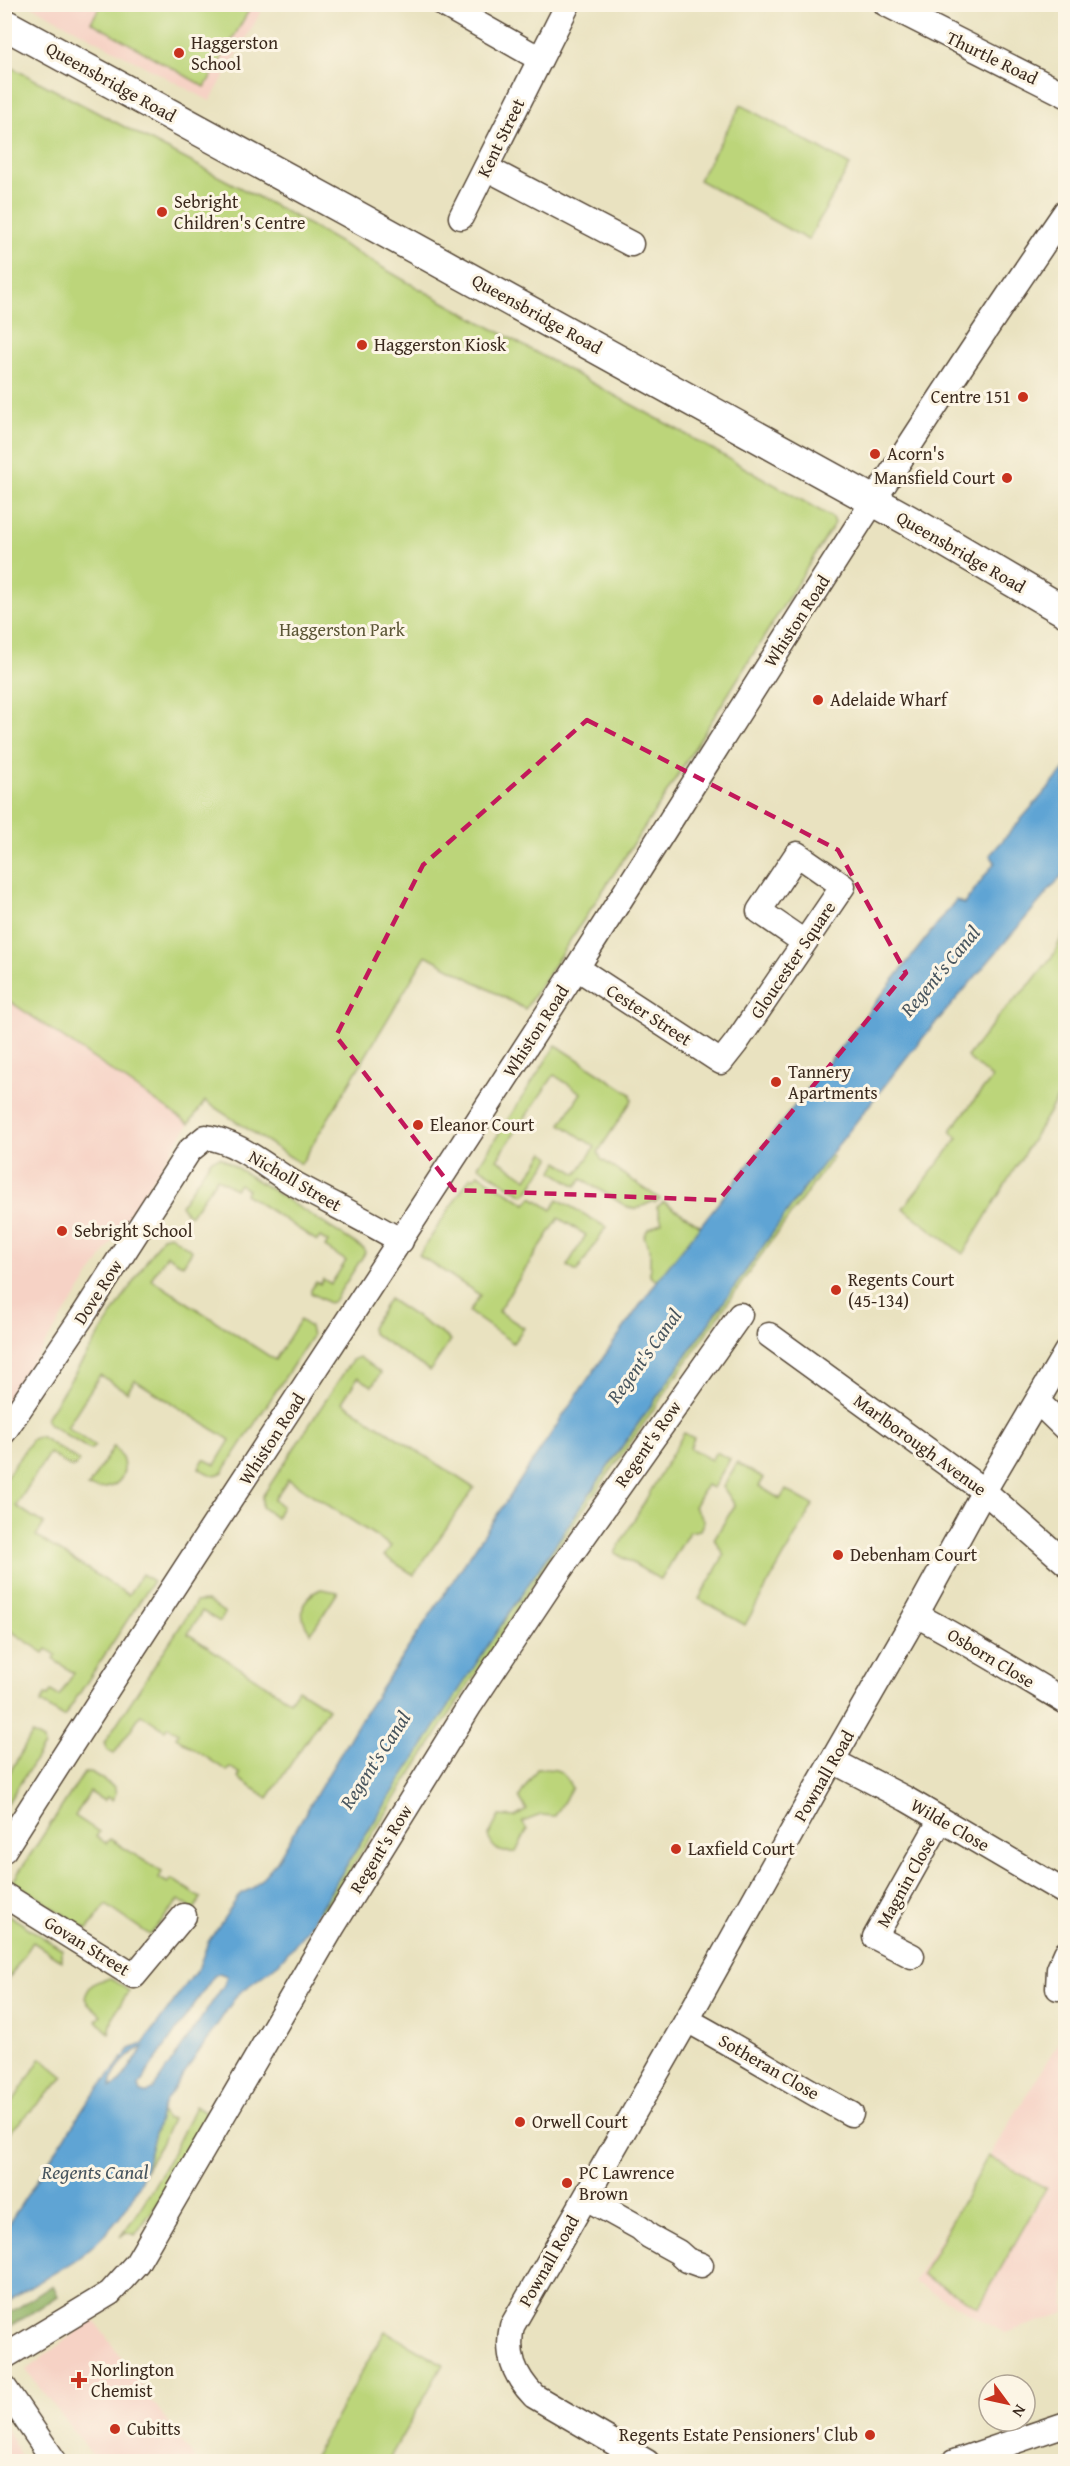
<svg xmlns="http://www.w3.org/2000/svg" width="1070" height="2466" font-family="'Gentium Book Plus',serif">
<rect width="100%" height="100%" fill="#fcf5e5"/>
<filter id="ink" filterUnits="userSpaceOnUse"><feTurbulence type="fractalNoise" baseFrequency=".0167" numOctaves="2"/><feDisplacementMap in="SourceGraphic" scale="12" xChannelSelector="R" yChannelSelector="G"/><feConvolveMatrix kernelMatrix="1 2 1 2 8 2 1 2 1" color-interpolation-filters="sRGB"/></filter>
<filter id="wash" filterUnits="userSpaceOnUse"><feTurbulence type="fractalNoise" baseFrequency=".008" numOctaves="4" result="noise"/><feDisplacementMap in="SourceGraphic" scale="24" xChannelSelector="R" yChannelSelector="G"/><feGaussianBlur stdDeviation="1.35" result="paint"/><feColorMatrix in="noise" values="0 0 0 0 0 0 0 0 0 0 0 0 0 0 0 0 0 1.4 0 .05"/><feComposite in="paint" operator="in"/></filter>
<g filter="url(#wash)">
<rect width="100%" height="100%" fill="#e9e2c0"/>
<g fill="#f6d2c5">
<path d="M 30,5 L 265,5 L 210,101 Z"/>
<path d="M 5,998 L 189,1124 L 5,1405 Z"/>
<path d="M 1065,2031 L 1065,2313 L 1005,2333 L 914,2282 Z"/>
<path d="M 93,2319 L 196,2461 L 97,2461 L 26,2370 Z"/>
<path d="M 5,2426 L 23,2461 L 5,2461 Z"/>
</g>
<g fill="#bcd57a" stroke="#7c804c" stroke-width="1.5">
<path d="M 101,5 L 101,4 L 252,5 L 205,87 L 91,22 Z"/>
<path d="M 5,64 L 290,214 L 409,283 L 680,431 L 833,518 L 835,523 L 659,805 L 525,1009 L 426,955 L 301,1164 L 205,1101 L 189,1124 L 5,998 Z"/>
<path d="M 741,105 L 850,165 L 808,240 L 699,180 Z"/>
<path d="M 1065,929 L 1065,1086 L 963,1254 L 903,1208 L 958,1138 L 950,1131 L 992,1078 L 967,1057 L 999,1016 L 1032,982 L 1054,954 Z"/>
<path d="M 556,1045 L 631,1094 L 632,1100 L 598,1152 L 601,1159 L 660,1199 L 655,1202 L 654,1201 L 636,1209 L 629,1208 L 582,1179 L 576,1186 L 555,1173 L 553,1171 L 558,1162 L 577,1174 L 595,1147 L 561,1124 L 581,1093 L 554,1075 L 497,1159 L 527,1179 L 544,1152 L 551,1157 L 527,1193 L 523,1195 L 478,1166 Z"/>
<path d="M 829,1155 L 833,1157 L 759,1258 L 552,1555 L 322,1913 L 319,1911 C 434,1722 558,1537 686,1356 C 734,1289 779,1220 829,1155 Z"/>
<path d="M 220,1157 L 364,1249 L 365,1253 L 334,1301 L 329,1303 L 311,1293 L 311,1290 L 316,1282 L 320,1284 L 323,1279 L 331,1284 L 346,1261 L 325,1247 L 328,1242 L 320,1237 L 317,1241 L 245,1194 L 248,1190 L 239,1184 L 235,1189 L 217,1178 L 191,1215 L 185,1211 L 181,1205 L 211,1160 Z"/>
<path d="M 478,1174 L 526,1204 L 532,1197 L 552,1210 L 558,1199 L 606,1227 L 577,1272 L 567,1266 L 586,1235 L 559,1218 L 498,1311 L 524,1328 L 513,1343 L 469,1312 L 480,1295 L 419,1255 L 471,1176 L 474,1178 Z"/>
<path d="M 664,1202 L 701,1226 L 657,1281 L 650,1276 L 650,1251 L 644,1236 L 648,1229 L 662,1222 L 657,1207 Z"/>
<path d="M 170,1235 L 192,1251 L 183,1265 L 167,1255 L 151,1279 L 275,1360 L 300,1320 L 310,1327 L 312,1336 L 223,1472 C 213,1478 207,1473 199,1468 L 204,1459 L 215,1465 L 230,1440 L 135,1380 L 127,1392 L 100,1375 L 67,1427 L 95,1446 L 90,1450 L 49,1424 L 46,1418 L 162,1237 Z"/>
<path d="M 389,1299 L 451,1340 L 430,1371 L 372,1333 L 371,1328 Z"/>
<path d="M 359,1357 L 381,1373 L 372,1386 L 358,1377 L 342,1402 L 474,1488 L 414,1575 L 384,1556 L 391,1546 L 288,1479 L 274,1500 L 282,1506 L 276,1518 L 262,1507 L 262,1497 L 352,1360 Z"/>
<path d="M 684,1433 L 694,1438 L 690,1448 L 711,1460 L 716,1452 L 730,1459 L 713,1488 L 706,1485 L 694,1507 L 704,1521 L 700,1530 L 689,1532 L 661,1580 L 615,1553 Z"/>
<path d="M 40,1436 L 79,1461 L 75,1467 L 71,1467 L 49,1453 L 16,1506 L 44,1524 L 36,1536 L 128,1595 L 142,1574 L 153,1581 L 64,1717 L 41,1703 L 45,1695 L 48,1696 L 51,1691 L 59,1696 L 74,1673 L 54,1660 L 56,1655 L 47,1649 L 44,1653 L 5,1627 L 5,1479 L 32,1439 Z"/>
<path d="M 114,1446 C 136,1470 119,1495 88,1487 Z"/>
<path d="M 737,1463 L 764,1478 L 759,1486 L 780,1499 L 786,1490 L 813,1505 L 745,1625 L 699,1599 L 724,1555 L 714,1539 L 735,1505 L 723,1487 Z"/>
<path d="M 321,1589 L 338,1592 L 311,1633 C 297,1616 300,1598 321,1589 Z"/>
<path d="M 207,1601 L 225,1613 L 220,1622 L 202,1611 L 188,1634 L 290,1701 L 298,1689 L 328,1708 L 268,1798 L 238,1778 L 240,1774 L 230,1767 L 227,1771 L 176,1737 L 178,1733 L 168,1726 L 165,1730 L 141,1714 L 114,1754 L 107,1750 L 104,1743 L 196,1602 Z"/>
<path d="M 32,1734 L 43,1740 L 44,1746 L 5,1807 L 5,1769 L 10,1772 Z"/>
<path d="M 537,1769 C 559,1769 561,1768 572,1788 L 555,1816 L 541,1815 L 522,1822 L 527,1830 L 516,1852 C 500,1853 495,1852 488,1837 L 499,1816 L 515,1817 L 527,1810 L 519,1797 Z"/>
<path d="M 91,1772 L 114,1787 L 116,1793 L 112,1800 L 107,1797 L 104,1801 L 90,1792 L 75,1816 L 99,1832 L 96,1837 L 106,1843 L 110,1839 L 162,1872 L 159,1878 L 168,1883 L 172,1879 L 201,1898 L 194,1910 L 179,1900 L 150,1935 L 106,1905 L 87,1930 L 13,1881 L 84,1773 Z"/>
<path d="M 5,1915 L 9,1915 L 62,1950 L 62,1961 L 33,1942 L 5,1984 Z"/>
<path d="M 111,1979 L 129,1991 L 114,2014 L 109,2033 L 96,2020 L 101,2015 L 88,2003 L 85,1997 C 90,1983 97,1980 111,1979 Z"/>
<path d="M 41,2058 L 64,2077 L 5,2137 L 5,2114 Z"/>
<path d="M 195,2106 L 212,2117 L 163,2195 L 135,2235 L 126,2232 L 120,2237 C 151,2196 174,2153 195,2106 Z"/>
<path d="M 161,2111 L 166,2119 L 172,2119 L 161,2144 L 144,2172 Z"/>
<path d="M 988,2156 L 1046,2188 L 979,2307 L 922,2275 Z"/>
<path d="M 385,2331 L 443,2364 L 388,2461 L 311,2461 Z"/>
</g>
<path fill="#95b66a" stroke="#687044" stroke-width="1.5" d="M 53,2285 L 58,2296 L 9,2327 L 5,2316 Z"/>
<path fill="#5fa4d4" stroke="#4d6779" stroke-width="1.5" fill-rule="evenodd" d="M 1065,769 L 1065,872 L 910,1053 L 805,1187 L 616,1455 L 509,1613 L 366,1834 L 306,1931 L 279,1963 L 237,1995 L 165,2102 C 153,2130 151,2161 137,2189 C 125,2215 101,2240 78,2258 C 54,2275 27,2286 5,2305 L 5,2229 L 87,2103 L 130,2049 L 143,2044 L 199,1967 L 208,1942 L 240,1894 L 253,1888 L 277,1861 L 364,1714 L 581,1389 L 657,1281 L 956,900 L 964,904 L 995,862 L 990,855 ZM 219,1973 L 227,1976 L 224,1985 L 153,2089 L 148,2093 L 141,2093 L 139,2086 L 148,2071 L 214,1976 ZM 144,2047 L 119,2083 L 111,2087 C 111,2070 129,2053 144,2047 Z"/>
</g>
<g filter="url(#ink)">
<g fill="none" stroke-linecap="round" stroke-linejoin="round">
<defs>
<g id="minor">
<path d="M 443,4 L 540,59"/>
<path d="M 886,4 L 1066,95"/>
<path d="M 486,168 L 631,244"/>
<path d="M 461,217 L 568,4"/>
<path d="M 577,968 L 721,1062 L 736,1043 L 843,886 L 797,854 L 759,911 L 804,942"/>
<path d="M 769,1335 L 984,1491 L 1066,1563"/>
<path d="M 1038,1402 L 1066,1429"/>
<path d="M 4,1432 L 84,1314 L 189,1151 L 206,1137 C 239,1142 266,1167 295,1184 C 330,1203 366,1220 401,1241"/>
<path d="M 916,1615 C 968,1642 1016,1672 1066,1702"/>
<path d="M 833,1761 L 906,1799 L 1066,1893"/>
<path d="M 4,1850 C 192,1554 387,1264 576,969 C 738,716 895,459 1066,211"/>
<path d="M 4,1895 L 134,1976 L 184,1916"/>
<path d="M 912,1956 L 875,1937 L 940,1821"/>
<path d="M 1058,1988 L 1059,1969 L 1066,1953"/>
<path d="M 687,2020 C 743,2050 795,2084 851,2114"/>
<path d="M 586,2198 L 640,2228 L 649,2236 L 678,2252 L 687,2260 L 701,2265"/>
<path d="M 4,2357 L 110,2293 L 137,2263 L 332,1928 L 470,1705 L 560,1570 L 740,1315"/>
<path d="M 4,2387 L 55,2462"/>
<path d="M 647,2462 L 534,2396 C 514,2375 506,2355 512,2326 L 687,2020 L 817,1787 L 916,1615 L 984,1491 L 1066,1352"/>
<path d="M 954,2462 L 1066,2424"/>
</g>
<path id="major" d="M 4,24 C 306,188 608,353 908,520 C 961,550 1013,582 1066,612"/>
</defs>
<use href="#minor" stroke="#554636" stroke-width="27"/>
<use href="#major" stroke="#554636" stroke-width="33"/>
<use href="#minor" stroke="#fff" stroke-width="24"/>
<use href="#major" stroke="#fff" stroke-width="30"/>
</g>
</g>
<path fill="none" stroke="#c2185b" stroke-width="4.5" stroke-dasharray="12 8" stroke-linejoin="round" d="M 587,720 L 838,850 L 906,973 L 719,1200 L 454,1190 L 336,1036 L 423,865 Z"/>
<g fill="#c8321e" stroke="#fcf5e5" stroke-width="2">
<circle cx="179" cy="53" r="6"/>
<circle cx="162" cy="212" r="6"/>
<circle cx="362" cy="345" r="6"/>
<circle cx="1023" cy="397" r="6"/>
<circle cx="875" cy="454" r="6"/>
<circle cx="1007" cy="478" r="6"/>
<circle cx="818" cy="700" r="6"/>
<circle cx="776" cy="1082" r="6"/>
<circle cx="418" cy="1125" r="6"/>
<circle cx="62" cy="1231" r="6"/>
<circle cx="836" cy="1290" r="6"/>
<circle cx="838" cy="1555" r="6"/>
<circle cx="676" cy="1849" r="6"/>
<circle cx="520" cy="2122" r="6"/>
<circle cx="567" cy="2183" r="6"/>
<path d="M76 2371h6v6h6v6h-6v6h-6v-6h-6v-6h6z"/>
<circle cx="115" cy="2429" r="6"/>
<circle cx="870" cy="2435" r="6"/>
</g>
<g text-anchor="middle" stroke-width="6" stroke-linejoin="round" paint-order="stroke">
<g font-size="18" fill="#3b2a1e" stroke="#fcf5e5" text-anchor="start">
<text x="191" y="49">Haggerston<tspan x="191" dy="21">School</tspan></text>
<text x="174" y="208">Sebright<tspan x="174" dy="21">Children's Centre</tspan></text>
<text x="374" y="351">Haggerston Kiosk</text>
<text x="1011" y="403" text-anchor="end">Centre 151</text>
<text x="887" y="460">Acorn's</text>
<text x="995" y="484" text-anchor="end">Mansfield Court</text>
<text x="830" y="706">Adelaide Wharf</text>
<text x="788" y="1078">Tannery<tspan x="788" dy="21">Apartments</tspan></text>
<text x="430" y="1131">Eleanor Court</text>
<text x="74" y="1237">Sebright School</text>
<text x="848" y="1286">Regents Court<tspan x="848" dy="21">(45-134)</tspan></text>
<text x="850" y="1561">Debenham Court</text>
<text x="688" y="1855">Laxfield Court</text>
<text x="532" y="2128">Orwell Court</text>
<text x="579" y="2179">PC Lawrence<tspan x="579" dy="21">Brown</tspan></text>
<text x="91" y="2376">Norlington<tspan x="91" dy="21">Chemist</tspan></text>
<text x="127" y="2435">Cubitts</text>
<text x="858" y="2441" text-anchor="end">Regents Estate Pensioners' Club</text>
</g>
<g font-size="18" fill="#3b2a1e" stroke="#fcf5e5">
<text transform="translate(992 58) rotate(26)" y="6">Thurtle Road</text>
<text transform="translate(111 82) rotate(29)" y="6">Queensbridge Road</text>
<text transform="translate(501 138) rotate(-64)" y="6">Kent Street</text>
<text transform="translate(537 314) rotate(29)" y="6">Queensbridge Road</text>
<text transform="translate(961 552) rotate(30)" y="6">Queensbridge Road</text>
<text transform="translate(797 621) rotate(-57)" y="6">Whiston Road</text>
<text transform="translate(793 960) rotate(-56)" y="6">Gloucester Square</text>
<text transform="translate(649 1015) rotate(33)" y="6">Cester Street</text>
<text transform="translate(536 1031) rotate(-57)" y="6">Whiston Road</text>
<text transform="translate(295 1181) rotate(30)" y="6">Nicholl Street</text>
<text transform="translate(98 1292) rotate(-57)" y="6">Dove Row</text>
<text transform="translate(272 1439) rotate(-57)" y="6">Whiston Road</text>
<text transform="translate(648 1444) rotate(-55)" y="6">Regent's Row</text>
<text transform="translate(920 1445) rotate(36)" y="6">Marlborough Avenue</text>
<text transform="translate(991 1658) rotate(31)" y="6">Osborn Close</text>
<text transform="translate(824 1776) rotate(-60)" y="6">Pownall Road</text>
<text transform="translate(950 1825) rotate(30)" y="6">Wilde Close</text>
<text transform="translate(381 1849) rotate(-58)" y="6">Regent's Row</text>
<text transform="translate(906 1882) rotate(-61)" y="6">Magnin Close</text>
<text transform="translate(87 1946) rotate(32)" y="6">Govan Street</text>
<text transform="translate(769 2067) rotate(30)" y="6">Sotheran Close</text>
<text transform="translate(549 2261) rotate(-60)" y="6">Pownall Road</text>
</g>
<g font-size="18" fill="#5b5535" stroke="#fcf5e5">
<text x="342" y="636">Haggerston Park</text>
</g>
<g font-size="20" font-style="italic" fill="#48555e" stroke="#fcf5e5">
<text transform="translate(940 971) rotate(-50)" y="7">Regent's Canal</text>
<text transform="translate(644 1356) rotate(-54)" y="7">Regent's Canal</text>
<text transform="translate(375 1760) rotate(-57)" y="7">Regent's Canal</text>
<text x="95" y="2179">Regents Canal</text>
</g>
</g>
<rect width="1070" height="2466" fill="none" stroke="#fcf5e5" stroke-width="24"/>
<g transform="translate(1007 2403) rotate(123)"><circle r="28" fill="#fcf5e5" stroke="#afa495" stroke-width="1.5"/>
<path d="M0-4.5L10 22L0 15L-10 22Z" fill="#c8321e"/>
<text y="-9" font-size="16" font-weight="bold" text-anchor="middle" fill="#3b2a1e">N</text>
</g>
</svg>
